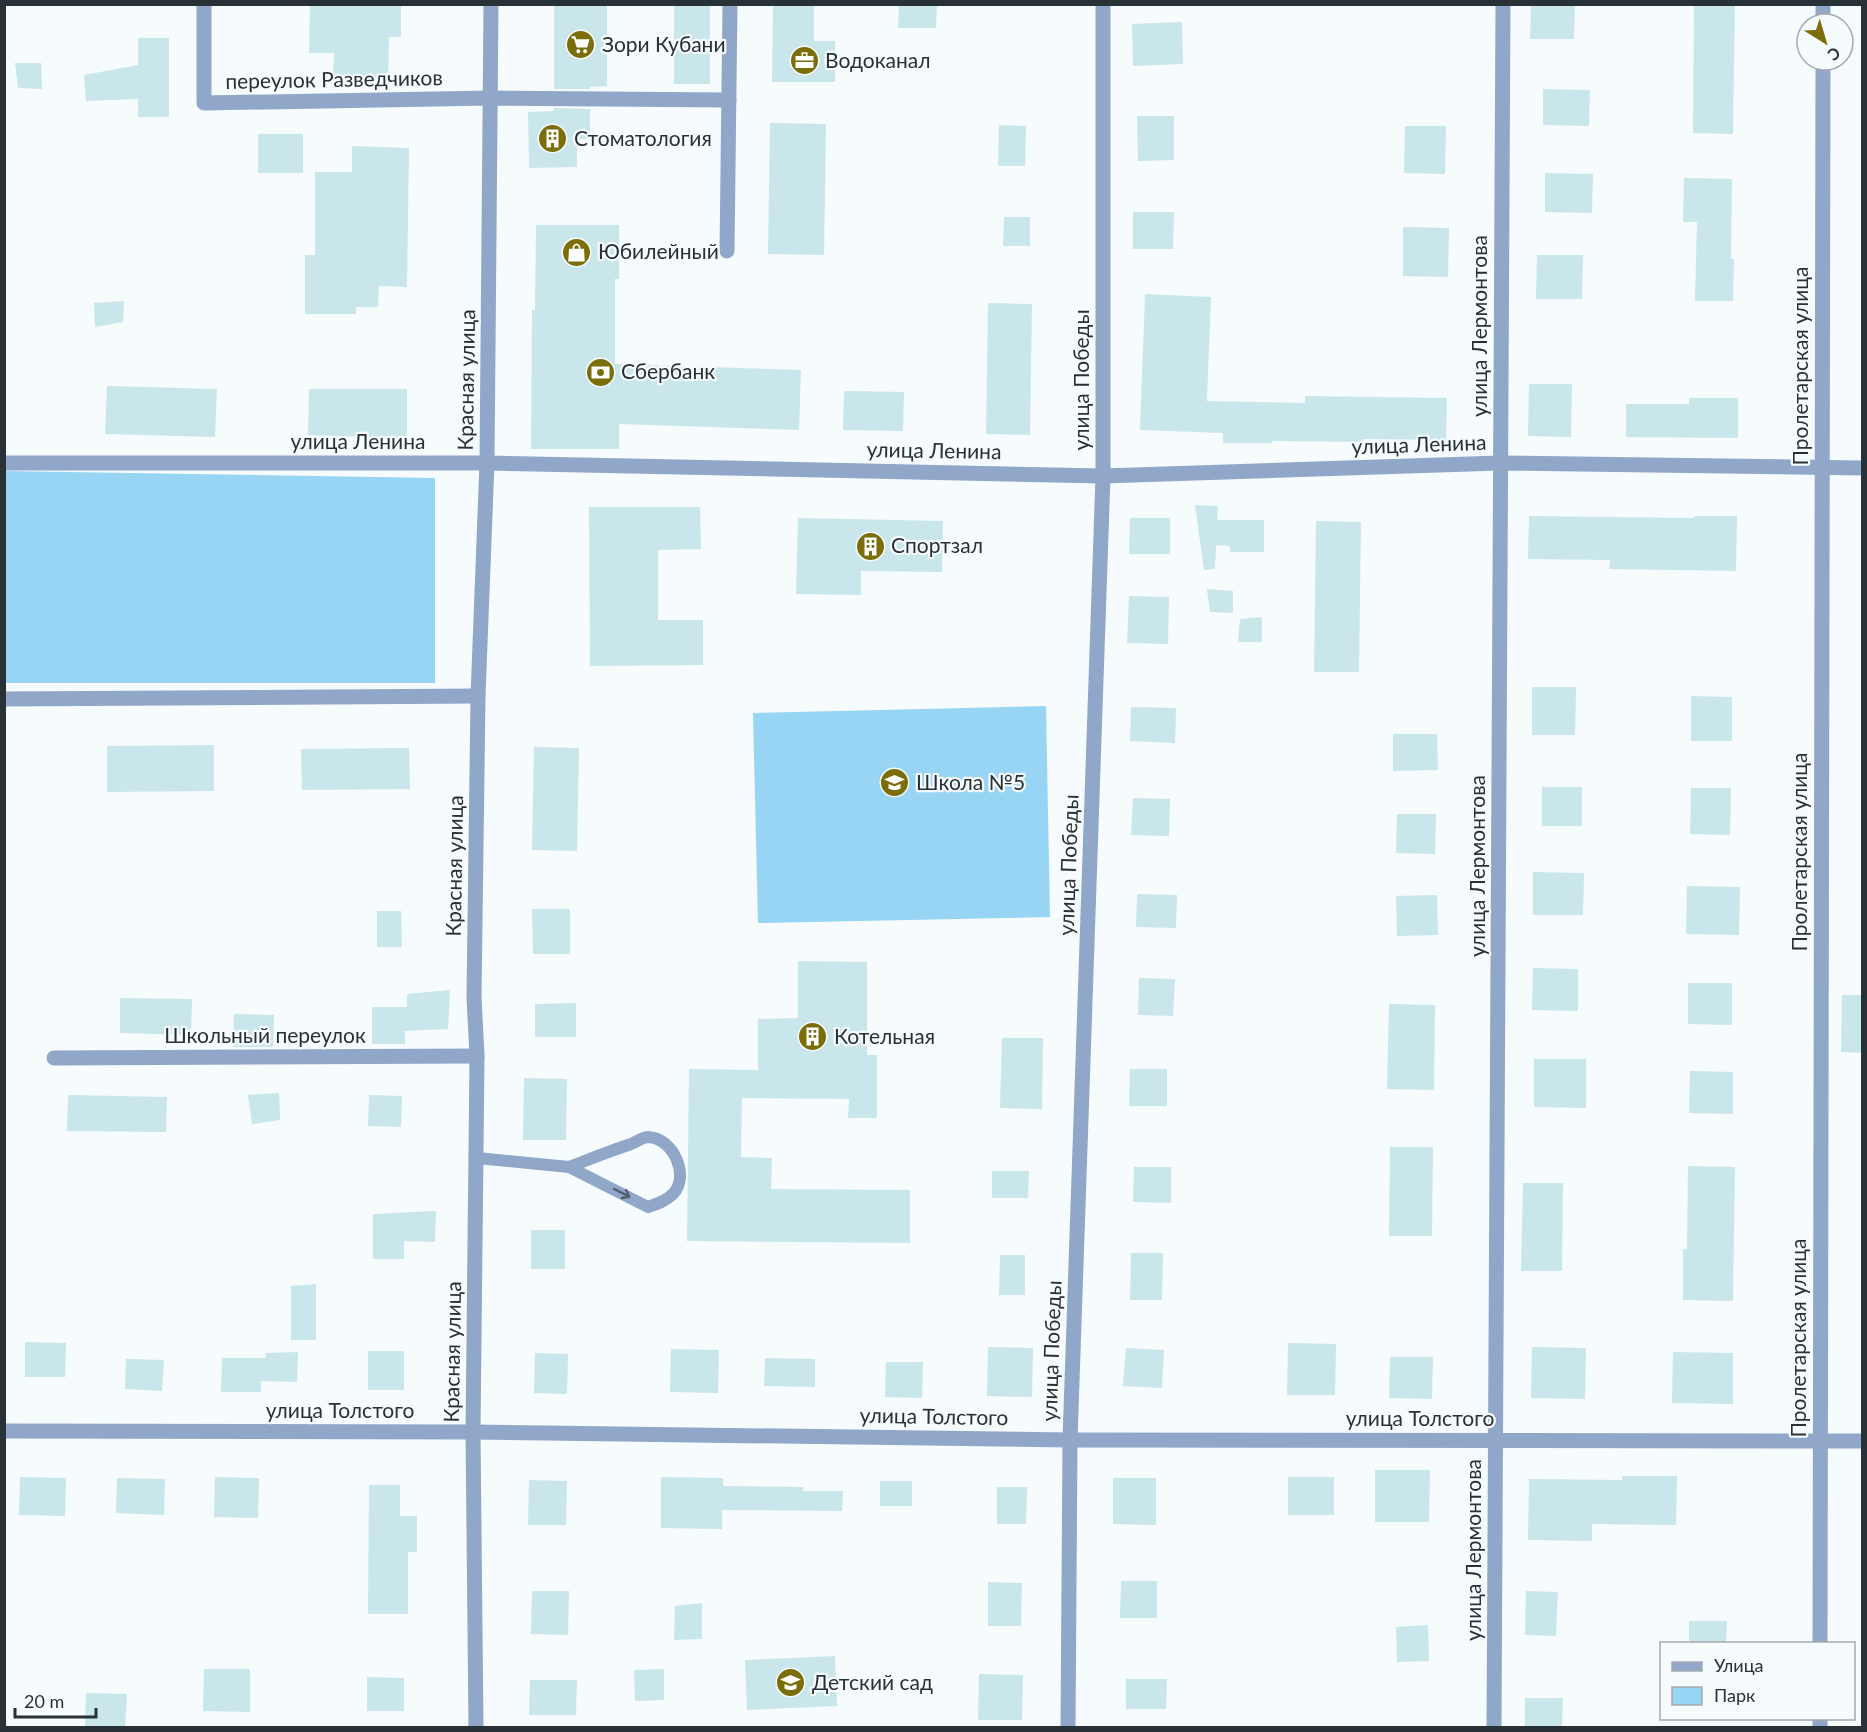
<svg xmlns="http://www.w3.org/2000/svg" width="1867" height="1732" font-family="Lato,sans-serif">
<rect width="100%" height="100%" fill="#f6fbfe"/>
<g fill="#98d4f4">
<path d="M 5,471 L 435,478 L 435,683 L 5,683 Z"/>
<path d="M 1046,706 L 1050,917 L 758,923 L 753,713 Z"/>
</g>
<g fill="#c9e6ea">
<path d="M 310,4 L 401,4 L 401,37 L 389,37 L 388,81 L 333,80 L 334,53 L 309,53 Z"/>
<path d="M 554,4 L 607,4 L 607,86 L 590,87 L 590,89 L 554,89 Z"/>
<rect x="674" y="4" width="36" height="80"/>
<path d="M 773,4 L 814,4 L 814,41 L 835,41 L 835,82 L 772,82 Z"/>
<path d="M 899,4 L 937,4 L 936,28 L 898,28 Z"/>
<path d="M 1531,4 L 1575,4 L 1574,39 L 1530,39 Z"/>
<path d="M 1694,4 L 1735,4 L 1733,134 L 1693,133 Z"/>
<path d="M 1182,22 L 1183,64 L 1133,66 L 1132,24 Z"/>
<path d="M 138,38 L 169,38 L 169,117 L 138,117 L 138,99 L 86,101 L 84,75 L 138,65 Z"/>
<path d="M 15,63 L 41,63 L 42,89 L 18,88 Z"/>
<path d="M 1543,89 L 1590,90 L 1589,126 L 1543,125 Z"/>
<path d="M 554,108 L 590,109 L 590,139 L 577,139 L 577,167 L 529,168 L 528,112 L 554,111 Z"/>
<path d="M 1137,116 L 1174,116 L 1174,160 L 1138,161 Z"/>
<path d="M 770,123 L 826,124 L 824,255 L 768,254 Z"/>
<path d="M 999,125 L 1026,126 L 1025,166 L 998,166 Z"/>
<path d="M 1405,126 L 1446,126 L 1445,174 L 1404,173 Z"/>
<rect x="258" y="134" width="45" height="39"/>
<path d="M 352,146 L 409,148 L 407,287 L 379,286 L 378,307 L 356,307 L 356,314 L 305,314 L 305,255 L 315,255 L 315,172 L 352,172 Z"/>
<path d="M 1545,173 L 1593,174 L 1592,213 L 1545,212 Z"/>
<path d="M 1684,178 L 1732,179 L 1731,259 L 1734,259 L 1733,301 L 1695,301 L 1697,222 L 1683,222 Z"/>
<path d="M 1133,212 L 1174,212 L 1173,249 L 1133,249 Z"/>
<path d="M 1004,217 L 1030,217 L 1030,246 L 1003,246 Z"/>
<path d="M 536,225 L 619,225 L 619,279 L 615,279 L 615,364 L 801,370 L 799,430 L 619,424 L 619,449 L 531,449 L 532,310 L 535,310 Z"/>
<path d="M 1403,227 L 1449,228 L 1448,277 L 1403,276 Z"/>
<path d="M 1537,255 L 1583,255 L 1582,299 L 1536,299 Z"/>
<path d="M 1145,294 L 1211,297 L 1207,401 L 1305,403 L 1305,396 L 1447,398 L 1446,440 L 1363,439 L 1363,442 L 1272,441 L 1272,443 L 1223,443 L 1223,433 L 1140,430 Z"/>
<path d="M 124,301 L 123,322 L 95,327 L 94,303 Z"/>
<path d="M 988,303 L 1032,304 L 1030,435 L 986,434 Z"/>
<path d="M 1529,384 L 1572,384 L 1571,437 L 1528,436 Z"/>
<path d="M 107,386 L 217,389 L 215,437 L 105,434 Z"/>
<path d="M 309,389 L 407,389 L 407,438 L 308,435 Z"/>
<path d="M 844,391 L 904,392 L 903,431 L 843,430 Z"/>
<path d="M 1689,398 L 1738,398 L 1738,438 L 1626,437 L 1626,404 L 1689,404 Z"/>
<path d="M 1195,505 L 1218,506 L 1217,520 L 1264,520 L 1264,552 L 1230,552 L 1230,546 L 1216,545 L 1215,569 L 1204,570 Z"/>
<path d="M 589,507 L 700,507 L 701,549 L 658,550 L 658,620 L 703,620 L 703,665 L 590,666 Z"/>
<path d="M 1529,516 L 1694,518 L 1694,516 L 1737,516 L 1736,571 L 1609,569 L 1610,560 L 1528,559 Z"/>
<path d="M 798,518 L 943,521 L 942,572 L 861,571 L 861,595 L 796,594 Z"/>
<path d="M 1130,518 L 1170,518 L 1170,554 L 1129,554 Z"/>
<path d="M 1316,521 L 1361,522 L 1359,672 L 1314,672 Z"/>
<path d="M 1207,589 L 1233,591 L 1233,613 L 1210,612 Z"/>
<path d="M 1129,596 L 1169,597 L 1168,644 L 1127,643 Z"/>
<path d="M 1262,617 L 1262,642 L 1238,642 L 1240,619 Z"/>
<path d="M 1532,687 L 1576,687 L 1575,735 L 1532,735 Z"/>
<path d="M 1691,696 L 1732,697 L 1732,741 L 1691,741 Z"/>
<path d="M 1131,707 L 1176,708 L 1175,743 L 1130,741 Z"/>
<path d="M 1393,734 L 1437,734 L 1438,770 L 1393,771 Z"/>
<path d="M 214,745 L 214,791 L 107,792 L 107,746 Z"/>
<path d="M 534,747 L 579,748 L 577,851 L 532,850 Z"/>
<path d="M 409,748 L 410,789 L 302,790 L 301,749 Z"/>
<rect x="1542" y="787" width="40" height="39"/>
<path d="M 1691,788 L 1731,788 L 1730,835 L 1690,834 Z"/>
<path d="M 1133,798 L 1170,799 L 1169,836 L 1131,835 Z"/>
<path d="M 1397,814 L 1436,814 L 1435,854 L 1396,853 Z"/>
<path d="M 1533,872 L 1584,873 L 1583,915 L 1533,915 Z"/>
<path d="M 1687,886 L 1740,887 L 1739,935 L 1686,934 Z"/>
<path d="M 1137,894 L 1177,895 L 1176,928 L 1136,927 Z"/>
<path d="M 1437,895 L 1438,935 L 1397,936 L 1396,896 Z"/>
<path d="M 532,909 L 570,909 L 570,954 L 533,954 Z"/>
<path d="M 377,911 L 401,911 L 402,947 L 377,947 Z"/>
<path d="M 798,961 L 867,962 L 867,1055 L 877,1055 L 877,1118 L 848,1118 L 849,1099 L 742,1098 L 741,1157 L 772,1158 L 771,1189 L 910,1190 L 910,1243 L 687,1241 L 689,1069 L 758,1070 L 758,1019 L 798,1018 Z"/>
<path d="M 1533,968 L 1578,969 L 1578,1011 L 1532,1010 Z"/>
<path d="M 1139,978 L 1175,979 L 1173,1016 L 1138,1015 Z"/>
<path d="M 1688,983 L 1732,983 L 1732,1025 L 1688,1024 Z"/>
<path d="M 450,990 L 448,1029 L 405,1031 L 405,1044 L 372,1044 L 372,1007 L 407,1007 L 407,994 Z"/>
<path d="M 1842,995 L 1863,995 L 1863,1053 L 1841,1052 Z"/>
<path d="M 120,998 L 192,999 L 191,1035 L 120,1033 Z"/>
<path d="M 576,1003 L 576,1037 L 535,1037 L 535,1004 Z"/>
<path d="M 1389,1004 L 1435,1005 L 1434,1090 L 1387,1089 Z"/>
<path d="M 234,1014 L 274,1015 L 273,1047 L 233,1047 Z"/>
<path d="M 1002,1038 L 1043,1038 L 1042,1109 L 1000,1108 Z"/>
<path d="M 1534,1059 L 1586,1059 L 1586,1108 L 1534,1107 Z"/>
<path d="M 1130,1069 L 1167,1069 L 1167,1106 L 1129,1106 Z"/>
<path d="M 1690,1071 L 1733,1072 L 1733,1114 L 1689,1113 Z"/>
<path d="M 524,1078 L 567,1079 L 566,1140 L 523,1140 Z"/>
<path d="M 279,1093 L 280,1120 L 252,1124 L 248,1095 Z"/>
<path d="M 68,1095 L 167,1097 L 166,1132 L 67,1131 Z"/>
<path d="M 369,1095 L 402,1096 L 401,1127 L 368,1126 Z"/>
<path d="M 1390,1147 L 1433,1147 L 1432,1236 L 1389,1236 Z"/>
<path d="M 1688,1166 L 1735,1167 L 1733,1301 L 1683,1300 L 1683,1249 L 1687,1249 Z"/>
<path d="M 1134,1167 L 1171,1167 L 1171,1203 L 1133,1202 Z"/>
<path d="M 992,1171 L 1029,1171 L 1028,1198 L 992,1198 Z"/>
<path d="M 1523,1183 L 1563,1183 L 1562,1271 L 1521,1271 Z"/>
<path d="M 436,1211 L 435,1242 L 404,1241 L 404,1259 L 373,1259 L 373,1214 Z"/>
<rect x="531" y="1230" width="34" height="39"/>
<path d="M 1131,1253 L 1163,1253 L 1162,1300 L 1130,1300 Z"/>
<path d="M 1000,1255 L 1025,1255 L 1025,1295 L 999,1295 Z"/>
<path d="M 316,1284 L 316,1340 L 291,1340 L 291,1286 Z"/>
<path d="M 25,1342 L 66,1343 L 65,1377 L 25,1377 Z"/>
<path d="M 1288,1343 L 1336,1344 L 1335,1395 L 1287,1395 Z"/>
<path d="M 988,1347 L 1033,1348 L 1032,1397 L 987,1396 Z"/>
<path d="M 1532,1347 L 1586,1348 L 1585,1399 L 1531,1398 Z"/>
<path d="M 1126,1348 L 1164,1350 L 1162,1388 L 1123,1386 Z"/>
<path d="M 671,1349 L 719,1350 L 718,1393 L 670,1392 Z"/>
<rect x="368" y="1351" width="36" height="39"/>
<path d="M 298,1352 L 297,1382 L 261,1381 L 261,1392 L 221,1392 L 222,1358 L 266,1358 L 265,1353 Z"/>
<path d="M 1673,1352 L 1733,1353 L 1733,1404 L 1672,1403 Z"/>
<path d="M 535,1353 L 568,1354 L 567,1394 L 534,1393 Z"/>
<path d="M 1390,1357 L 1433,1357 L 1432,1399 L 1389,1398 Z"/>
<path d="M 765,1358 L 815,1359 L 815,1387 L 764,1386 Z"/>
<path d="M 126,1359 L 164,1360 L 162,1391 L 125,1389 Z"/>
<path d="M 886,1362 L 923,1362 L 922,1398 L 885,1397 Z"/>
<path d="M 1375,1470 L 1430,1470 L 1429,1522 L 1375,1522 Z"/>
<path d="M 1622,1476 L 1677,1476 L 1676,1525 L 1592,1524 L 1592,1541 L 1528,1540 L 1529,1479 L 1622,1480 Z"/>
<path d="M 20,1477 L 66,1478 L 65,1516 L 19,1515 Z"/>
<path d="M 215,1477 L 259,1478 L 258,1518 L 214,1517 Z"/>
<path d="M 661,1477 L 723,1478 L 723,1486 L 804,1487 L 803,1491 L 843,1491 L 842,1511 L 722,1510 L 722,1529 L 661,1528 Z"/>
<rect x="1288" y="1477" width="46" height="38"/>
<path d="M 117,1478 L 165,1479 L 164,1515 L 116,1513 Z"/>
<path d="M 1113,1478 L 1156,1478 L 1156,1525 L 1113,1524 Z"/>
<path d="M 529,1480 L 567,1481 L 566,1525 L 528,1525 Z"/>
<rect x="880" y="1481" width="32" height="25"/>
<path d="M 369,1485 L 400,1485 L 400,1516 L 417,1516 L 417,1552 L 408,1552 L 408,1614 L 368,1614 Z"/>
<path d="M 997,1487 L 1027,1487 L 1026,1524 L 997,1524 Z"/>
<path d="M 1121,1581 L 1157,1581 L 1157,1618 L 1120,1618 Z"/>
<path d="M 988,1582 L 1022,1583 L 1021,1626 L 988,1626 Z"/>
<path d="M 532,1591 L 569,1591 L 568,1635 L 531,1634 Z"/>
<path d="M 1526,1591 L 1558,1592 L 1556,1636 L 1525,1635 Z"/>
<path d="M 702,1603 L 702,1639 L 674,1640 L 675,1606 Z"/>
<path d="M 1689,1621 L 1727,1621 L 1726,1644 L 1689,1644 Z"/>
<path d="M 1428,1625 L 1429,1661 L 1397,1662 L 1396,1627 Z"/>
<path d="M 835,1656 L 837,1706 L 747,1710 L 745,1660 Z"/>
<path d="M 204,1669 L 250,1669 L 250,1712 L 203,1711 Z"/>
<path d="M 664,1669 L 664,1700 L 635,1701 L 634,1670 Z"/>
<path d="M 979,1674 L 1023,1675 L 1022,1720 L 978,1720 Z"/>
<path d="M 367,1677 L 404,1678 L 404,1711 L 367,1711 Z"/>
<path d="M 1126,1679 L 1167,1679 L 1166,1709 L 1126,1709 Z"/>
<path d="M 530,1680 L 577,1680 L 576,1715 L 529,1715 Z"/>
<path d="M 86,1693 L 127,1694 L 125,1728 L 85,1727 Z"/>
<path d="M 1525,1698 L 1563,1698 L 1562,1728 L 1525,1728 Z"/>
</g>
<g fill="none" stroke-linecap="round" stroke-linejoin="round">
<path stroke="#90a7c9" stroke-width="12" d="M 477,1158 L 569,1167 L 648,1207 C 657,1204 666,1201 673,1194 C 690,1177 674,1138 648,1137 C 643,1137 636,1142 631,1144 C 610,1151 590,1159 569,1167"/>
<g stroke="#90a7c9" stroke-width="15">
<path d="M 204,4 L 204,103 L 491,98 L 729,100"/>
<path d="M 1823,24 L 1823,4"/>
<path d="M 727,251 L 730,4"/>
<path d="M 4,463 L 487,463 L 1103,476 L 1500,463 L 1862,468"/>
<path d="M 4,699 L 478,696"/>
<path d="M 54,1058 L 477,1056"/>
<path d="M 4,1431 L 473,1432 L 1070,1440 L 1862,1441"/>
<path d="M 1820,1644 L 1823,60"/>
<path d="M 1068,1728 L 1070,1440 L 1103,476 L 1103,4"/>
<path d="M 1494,1728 L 1503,4"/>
<path d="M 1820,1728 L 1820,1718"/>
</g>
<path stroke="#90a7c9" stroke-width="15" d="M 476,1728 L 473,1432 L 477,1056 L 474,997 L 478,696 L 487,463 L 491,4"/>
</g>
<defs><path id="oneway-shaft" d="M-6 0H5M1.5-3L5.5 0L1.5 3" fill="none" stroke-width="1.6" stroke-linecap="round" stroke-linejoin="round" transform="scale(1.5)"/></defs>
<use stroke="#526071" href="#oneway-shaft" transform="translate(622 1193) rotate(27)"/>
<defs>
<symbol id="supermarket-disc" viewBox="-11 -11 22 22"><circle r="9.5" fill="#7b6d08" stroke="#f6fbfe"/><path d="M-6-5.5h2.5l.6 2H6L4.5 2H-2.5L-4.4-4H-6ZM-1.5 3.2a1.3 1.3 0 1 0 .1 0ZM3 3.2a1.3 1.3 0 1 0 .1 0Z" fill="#fff"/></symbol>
<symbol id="office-disc" viewBox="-11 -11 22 22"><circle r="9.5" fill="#7b6d08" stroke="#f6fbfe"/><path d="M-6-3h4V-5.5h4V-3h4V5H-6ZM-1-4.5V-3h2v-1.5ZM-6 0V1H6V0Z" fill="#fff"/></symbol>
<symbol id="building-disc" viewBox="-11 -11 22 22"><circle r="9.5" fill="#7b6d08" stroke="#f6fbfe"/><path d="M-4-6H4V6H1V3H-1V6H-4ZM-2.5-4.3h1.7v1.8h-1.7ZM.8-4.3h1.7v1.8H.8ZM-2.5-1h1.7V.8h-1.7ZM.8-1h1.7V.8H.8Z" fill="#fff"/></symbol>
<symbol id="shop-disc" viewBox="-11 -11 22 22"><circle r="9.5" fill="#7b6d08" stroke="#f6fbfe"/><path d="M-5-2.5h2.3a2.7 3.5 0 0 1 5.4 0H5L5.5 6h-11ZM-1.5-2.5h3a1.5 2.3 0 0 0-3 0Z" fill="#fff"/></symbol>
<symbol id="bank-disc" viewBox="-11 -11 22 22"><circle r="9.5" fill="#7b6d08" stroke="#f6fbfe"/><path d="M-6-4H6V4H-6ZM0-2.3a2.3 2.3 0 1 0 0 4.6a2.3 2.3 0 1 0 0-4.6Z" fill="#fff"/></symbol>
<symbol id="school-disc" viewBox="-11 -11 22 22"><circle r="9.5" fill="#7b6d08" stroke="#f6fbfe"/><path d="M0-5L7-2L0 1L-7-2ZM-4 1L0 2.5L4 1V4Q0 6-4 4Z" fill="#fff"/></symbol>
</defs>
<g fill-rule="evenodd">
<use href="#supermarket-disc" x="564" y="28" width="33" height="33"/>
<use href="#office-disc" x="788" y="44" width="33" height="33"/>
<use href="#building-disc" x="536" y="122" width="33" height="33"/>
<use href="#shop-disc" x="560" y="236" width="33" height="33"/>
<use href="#bank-disc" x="584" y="356" width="33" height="33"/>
<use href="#building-disc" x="854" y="530" width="33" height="33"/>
<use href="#school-disc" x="878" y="766" width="33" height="33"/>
<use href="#building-disc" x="796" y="1020" width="33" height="33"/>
<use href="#school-disc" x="774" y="1666" width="33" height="33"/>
</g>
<g text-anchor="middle" stroke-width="4.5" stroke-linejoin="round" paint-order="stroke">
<g font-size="21" fill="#283136" stroke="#f6fbfe" text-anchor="start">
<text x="602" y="52">Зори Кубани</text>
<text x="825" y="68">Водоканал</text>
<text x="574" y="146">Стоматология</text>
<text x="598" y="259">Юбилейный</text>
<text x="621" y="379">Сбербанк</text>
<text x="891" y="553">Спортзал</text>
<text x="916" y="790">Школа №5</text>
<text x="834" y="1044">Котельная</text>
<text x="812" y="1690">Детский сад</text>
</g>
<g font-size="21" fill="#283136" stroke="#f6fbfe">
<text transform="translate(334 80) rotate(-1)" y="7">переулок Разведчиков</text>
<text transform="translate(1480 326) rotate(-90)" y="7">улица Лермонтова</text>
<text transform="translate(1801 366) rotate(-90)" y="7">Пролетарская улица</text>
<text transform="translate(467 380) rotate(-89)" y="7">Красная улица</text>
<text transform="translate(1082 380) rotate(-90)" y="7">улица Победы</text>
<text x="358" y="449">улица Ленина</text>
<text transform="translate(1419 445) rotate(-2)" y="7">улица Ленина</text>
<text transform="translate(934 451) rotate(1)" y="7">улица Ленина</text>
<text transform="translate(1800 852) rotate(-90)" y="7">Пролетарская улица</text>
<text transform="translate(1069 865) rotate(-88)" y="7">улица Победы</text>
<text transform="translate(455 866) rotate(-89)" y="7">Красная улица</text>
<text transform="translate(1478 866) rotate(-90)" y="7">улица Лермонтова</text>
<text x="265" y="1043">Школьный переулок</text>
<text transform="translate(1799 1338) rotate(-90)" y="7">Пролетарская улица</text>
<text transform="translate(1052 1351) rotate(-88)" y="7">улица Победы</text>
<text transform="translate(453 1352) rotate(-89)" y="7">Красная улица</text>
<text x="340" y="1418">улица Толстого</text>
<text transform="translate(934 1417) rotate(1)" y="7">улица Толстого</text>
<text x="1420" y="1426">улица Толстого</text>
<text transform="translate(1474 1550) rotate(-90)" y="7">улица Лермонтова</text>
</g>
</g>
<rect width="1867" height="1732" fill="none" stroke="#283136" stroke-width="12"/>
<rect x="1660" y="1642" width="195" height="78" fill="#f6fbfe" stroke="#a4aaae" stroke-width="1.5"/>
<rect x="1672" y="1662" width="30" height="9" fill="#90a7c9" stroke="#a4aaae" stroke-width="1.5"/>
<text x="1714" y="1672" font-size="18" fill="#283136">Улица</text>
<rect x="1672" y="1687" width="30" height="18" fill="#98d4f4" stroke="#a4aaae" stroke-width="1.5"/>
<text x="1714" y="1702" font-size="18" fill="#283136">Парк</text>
<g transform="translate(1825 42) rotate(143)"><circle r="28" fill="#f6fbfe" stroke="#a4aaae" stroke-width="1.5"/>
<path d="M0-4.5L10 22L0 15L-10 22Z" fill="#7b6d08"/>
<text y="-9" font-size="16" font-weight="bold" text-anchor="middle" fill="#283136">С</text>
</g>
<path d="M15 1708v9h81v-9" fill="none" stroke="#283136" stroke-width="3"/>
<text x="24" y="1708" font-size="18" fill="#283136" stroke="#f6fbfe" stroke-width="4.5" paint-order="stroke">20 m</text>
</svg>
